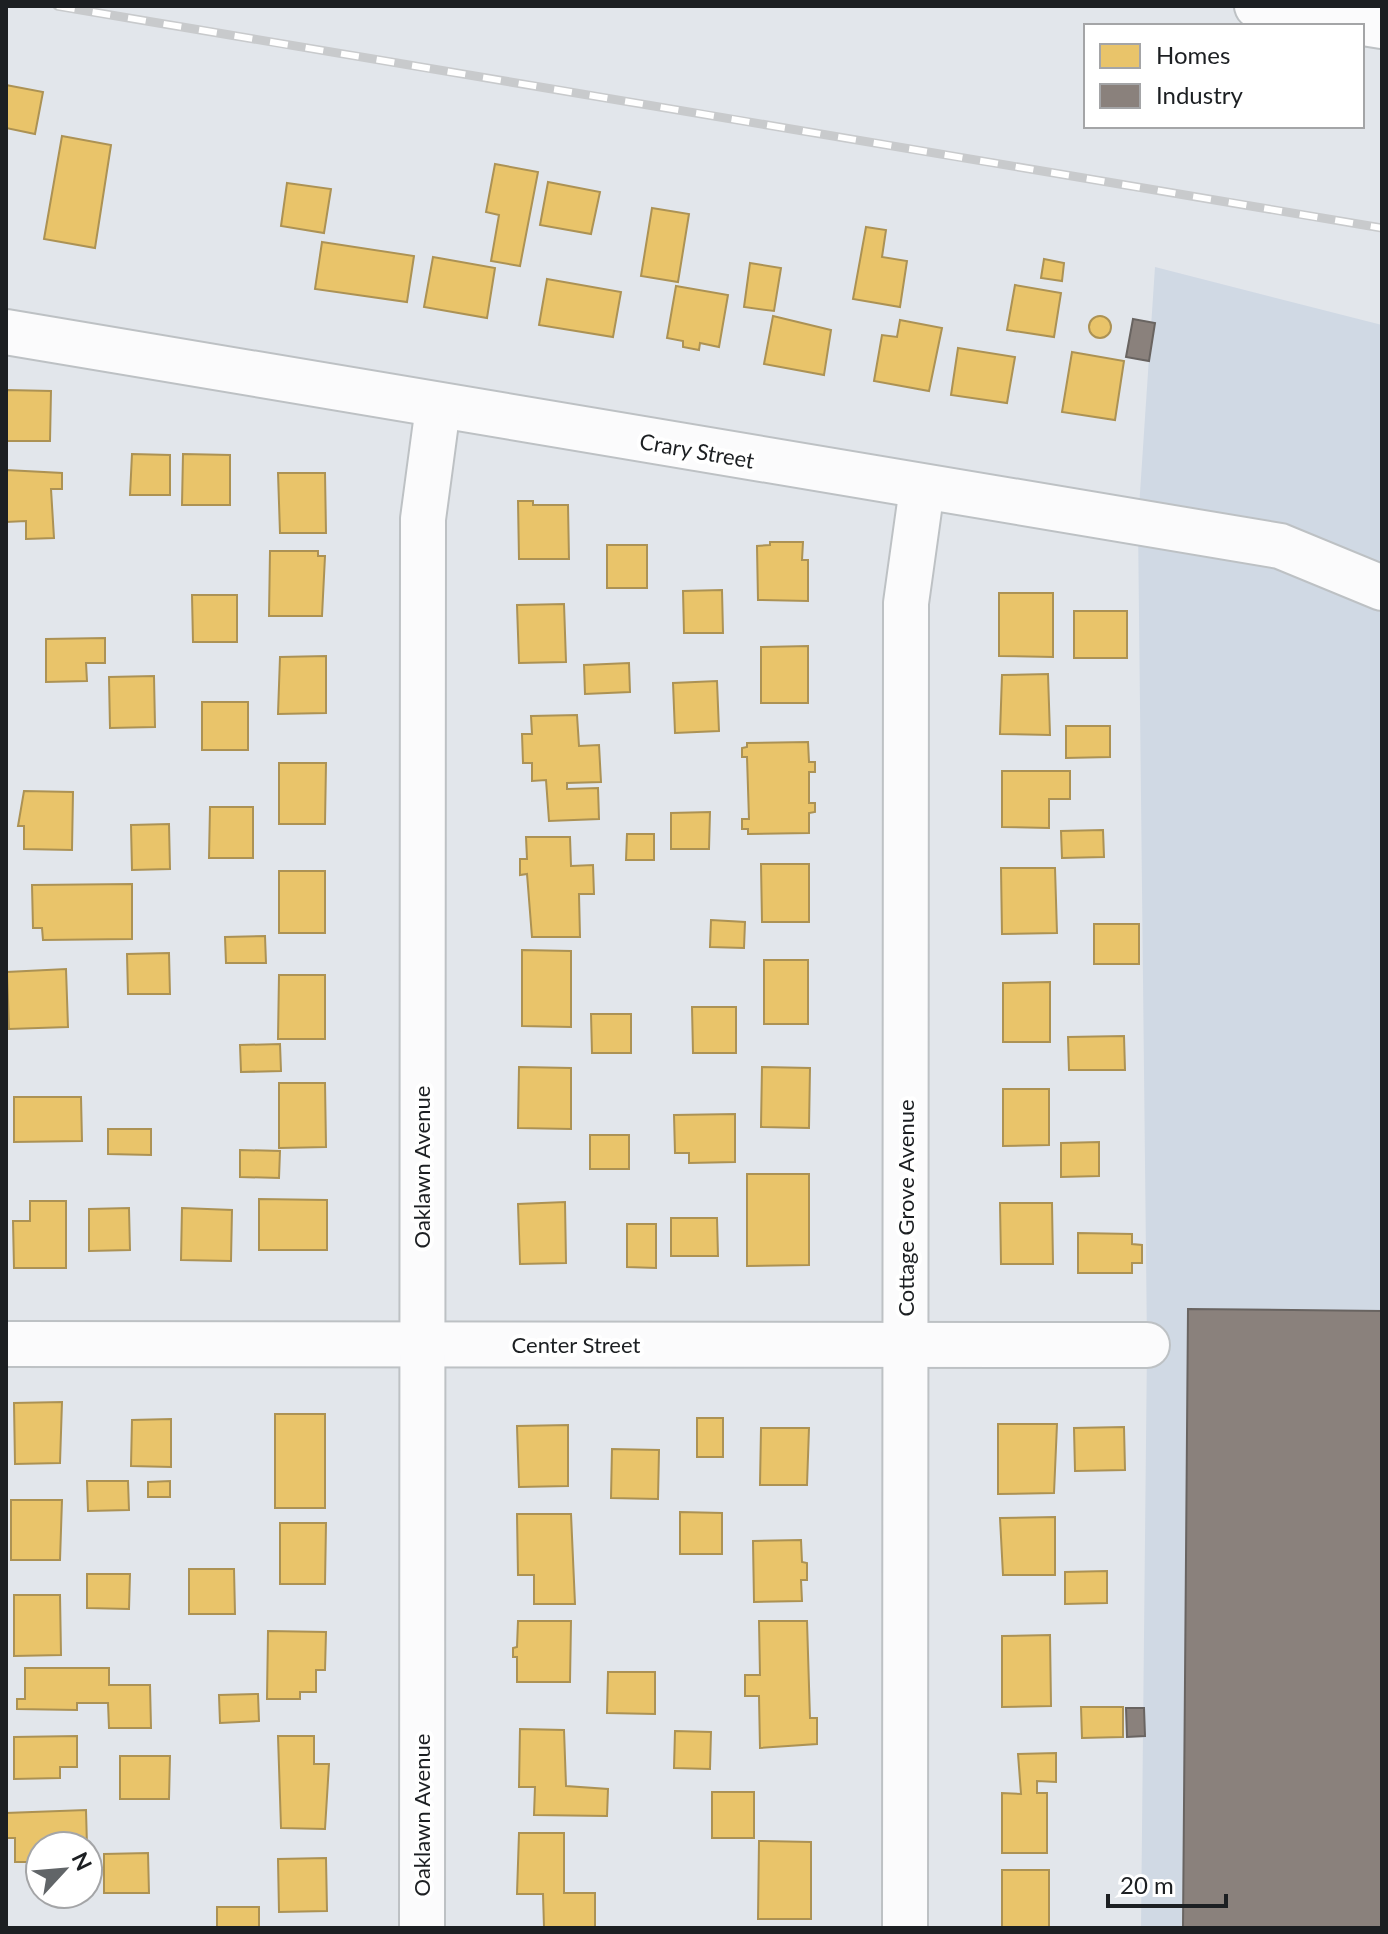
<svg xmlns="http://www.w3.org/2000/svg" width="1388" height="1934" font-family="Lato,sans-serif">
<rect width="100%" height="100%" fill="#e2e6eb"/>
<path fill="#d0d9e4" d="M 1155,267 L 1382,325 L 1382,1928 L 1141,1928 L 1147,1345 L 1138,523 Z"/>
<g fill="#e9c46a" stroke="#ac9254" stroke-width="2">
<path d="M 6,85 L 43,92 L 35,134 L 6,128 Z"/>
<path d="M 62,136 L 111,145 L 95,248 L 44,239 Z"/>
<path d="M 495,164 L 538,172 L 520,266 L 491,261 L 499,215 L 486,212 Z"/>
<path d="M 548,182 L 600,192 L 591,234 L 540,225 Z"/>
<path d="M 287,183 L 331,189 L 324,233 L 281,226 Z"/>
<path d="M 652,208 L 689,214 L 678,282 L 641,276 Z"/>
<path d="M 866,227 L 886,230 L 882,257 L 907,261 L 900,307 L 853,299 Z"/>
<path d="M 322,242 L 414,256 L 407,302 L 315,289 Z"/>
<path d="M 433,257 L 495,268 L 487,318 L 424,307 Z"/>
<path d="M 1044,259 L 1064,263 L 1062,281 L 1041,278 Z"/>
<path d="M 750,263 L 781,268 L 774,311 L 744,307 Z"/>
<path d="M 547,279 L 621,292 L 613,337 L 539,325 Z"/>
<path d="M 1015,285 L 1061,293 L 1054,337 L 1007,330 Z"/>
<path d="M 676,286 L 728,295 L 719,347 L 700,343 L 699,350 L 683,347 L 683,341 L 667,338 Z"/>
<circle cx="1100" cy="327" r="11"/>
<path d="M 773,316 L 831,330 L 824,375 L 764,364 Z"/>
<path d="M 900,320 L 942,328 L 929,391 L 874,381 L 882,335 L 897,337 Z"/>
<path d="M 958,348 L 1015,357 L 1007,403 L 951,395 Z"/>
<path d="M 1072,352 L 1124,361 L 1115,420 L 1062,412 Z"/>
<path d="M 6,390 L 51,391 L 50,441 L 6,441 Z"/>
<path d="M 132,454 L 170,455 L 170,495 L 130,495 Z"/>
<path d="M 183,454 L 230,455 L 230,505 L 182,505 Z"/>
<path d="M 6,470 L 62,473 L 62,489 L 51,489 L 54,538 L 26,539 L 26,521 L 6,522 Z"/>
<path d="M 278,473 L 325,473 L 326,533 L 280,533 Z"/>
<path d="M 518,501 L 533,501 L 533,505 L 568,505 L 569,559 L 519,559 Z"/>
<path d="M 770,542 L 803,542 L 802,560 L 808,560 L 808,601 L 758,600 L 757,546 L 770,545 Z"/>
<rect x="607" y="545" width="40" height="43"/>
<path d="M 270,551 L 318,551 L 318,556 L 325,556 L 322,616 L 269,616 Z"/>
<path d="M 722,590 L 723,633 L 684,633 L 683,591 Z"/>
<path d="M 999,593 L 1053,593 L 1053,657 L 999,656 Z"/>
<path d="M 192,595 L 237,595 L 237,642 L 193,642 Z"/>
<path d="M 564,604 L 566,662 L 519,663 L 517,605 Z"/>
<rect x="1074" y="611" width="53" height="47"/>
<path d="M 105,638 L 105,663 L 86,663 L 87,681 L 46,682 L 46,639 Z"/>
<path d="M 808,646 L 808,703 L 761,703 L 761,647 Z"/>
<path d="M 326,656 L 326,713 L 278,714 L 280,657 Z"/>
<path d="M 629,663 L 630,692 L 585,694 L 584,665 Z"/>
<path d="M 1048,674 L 1050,735 L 1000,734 L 1002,675 Z"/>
<path d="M 154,676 L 155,727 L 110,728 L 109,677 Z"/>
<path d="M 717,681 L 719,731 L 675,733 L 673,683 Z"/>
<rect x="202" y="702" width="46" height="48"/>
<path d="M 577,715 L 579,746 L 599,745 L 601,782 L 567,783 L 567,789 L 598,788 L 599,819 L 549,821 L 546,780 L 532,781 L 532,763 L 523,763 L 522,734 L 532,734 L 531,716 Z"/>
<path d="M 1066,726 L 1110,726 L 1110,757 L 1066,758 Z"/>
<path d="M 808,742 L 809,762 L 815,762 L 815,772 L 809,772 L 809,803 L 815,803 L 815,812 L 809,813 L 809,833 L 748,834 L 748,829 L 742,829 L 742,819 L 749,819 L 747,757 L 742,757 L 742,748 L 747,747 L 747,743 Z"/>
<path d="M 279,763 L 326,763 L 325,824 L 279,824 Z"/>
<path d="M 1002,771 L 1070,771 L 1070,799 L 1049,799 L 1049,828 L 1002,827 Z"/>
<path d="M 24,791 L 73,792 L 72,850 L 24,849 L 24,826 L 18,826 Z"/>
<path d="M 210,807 L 253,807 L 253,858 L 209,858 Z"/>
<path d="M 710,812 L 709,849 L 671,849 L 671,813 Z"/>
<path d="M 169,824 L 170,869 L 132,870 L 131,825 Z"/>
<path d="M 1103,830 L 1104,857 L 1062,858 L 1061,831 Z"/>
<path d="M 627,834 L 654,834 L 654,860 L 626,860 Z"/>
<path d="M 526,837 L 570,837 L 571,866 L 593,865 L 594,894 L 579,894 L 580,937 L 532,937 L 527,874 L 520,875 L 520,859 L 527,859 Z"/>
<path d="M 761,864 L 809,864 L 809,922 L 762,922 Z"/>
<path d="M 1001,868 L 1055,868 L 1057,933 L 1002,934 Z"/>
<rect x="279" y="871" width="46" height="62"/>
<path d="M 132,884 L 132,939 L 43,940 L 42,928 L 33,928 L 32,885 Z"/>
<path d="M 711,920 L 745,922 L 744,948 L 710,947 Z"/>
<rect x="1094" y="924" width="45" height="40"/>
<path d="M 265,936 L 266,963 L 226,963 L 225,937 Z"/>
<path d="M 522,950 L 571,951 L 571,1027 L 522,1026 Z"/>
<path d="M 169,953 L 170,994 L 128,994 L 127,954 Z"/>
<rect x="764" y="960" width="44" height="64"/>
<path d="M 66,969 L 68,1027 L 9,1029 L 7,972 Z"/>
<path d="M 279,975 L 325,975 L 325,1039 L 278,1039 Z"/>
<path d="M 1050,982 L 1050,1042 L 1003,1042 L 1003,983 Z"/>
<path d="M 692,1007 L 736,1007 L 736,1053 L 693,1053 Z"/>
<path d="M 591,1014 L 631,1014 L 631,1053 L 592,1053 Z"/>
<path d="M 1124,1036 L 1125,1070 L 1069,1070 L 1068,1037 Z"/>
<path d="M 280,1044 L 281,1071 L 241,1072 L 240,1045 Z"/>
<path d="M 519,1067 L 571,1068 L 571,1129 L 518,1128 Z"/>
<path d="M 762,1067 L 810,1068 L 809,1128 L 761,1127 Z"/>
<path d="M 279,1083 L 325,1083 L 326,1147 L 279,1148 Z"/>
<path d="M 1003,1089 L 1049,1089 L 1049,1145 L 1003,1146 Z"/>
<path d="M 14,1097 L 81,1097 L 82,1141 L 14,1142 Z"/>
<path d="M 735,1114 L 735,1162 L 689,1163 L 689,1153 L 675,1153 L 674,1115 Z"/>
<path d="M 108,1129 L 151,1129 L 151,1155 L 108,1154 Z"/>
<rect x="590" y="1135" width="39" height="34"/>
<path d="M 1099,1142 L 1099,1176 L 1061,1177 L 1061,1143 Z"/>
<path d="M 240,1150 L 280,1151 L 279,1178 L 240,1177 Z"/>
<path d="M 747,1174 L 809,1174 L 809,1265 L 747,1266 Z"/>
<path d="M 259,1199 L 327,1200 L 327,1250 L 259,1250 Z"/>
<path d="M 30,1201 L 66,1201 L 66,1268 L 14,1268 L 13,1221 L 30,1221 Z"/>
<path d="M 565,1202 L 566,1263 L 520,1264 L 518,1204 Z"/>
<path d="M 1000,1203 L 1052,1203 L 1053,1264 L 1001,1264 Z"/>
<path d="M 129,1208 L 130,1250 L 89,1251 L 89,1209 Z"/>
<path d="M 182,1208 L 232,1210 L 231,1261 L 181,1260 Z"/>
<path d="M 671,1218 L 717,1218 L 718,1256 L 671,1256 Z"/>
<path d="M 627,1224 L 656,1224 L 656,1268 L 627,1267 Z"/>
<path d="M 1078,1233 L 1132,1234 L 1132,1244 L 1142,1245 L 1142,1263 L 1132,1263 L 1132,1273 L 1078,1273 Z"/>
<path d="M 62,1402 L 60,1463 L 15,1464 L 14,1403 Z"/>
<rect x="275" y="1414" width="50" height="94"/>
<rect x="697" y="1418" width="26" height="39"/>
<path d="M 171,1419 L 171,1467 L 131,1466 L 132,1420 Z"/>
<path d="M 998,1424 L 1057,1424 L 1054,1493 L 998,1494 Z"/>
<path d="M 568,1425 L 568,1486 L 519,1487 L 517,1426 Z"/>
<path d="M 1124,1427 L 1125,1470 L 1075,1471 L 1074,1428 Z"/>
<path d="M 761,1428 L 809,1428 L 807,1485 L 760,1485 Z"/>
<path d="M 612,1449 L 659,1450 L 658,1499 L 611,1498 Z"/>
<path d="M 87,1481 L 128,1481 L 129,1510 L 88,1511 Z"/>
<path d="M 170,1481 L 170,1497 L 148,1497 L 148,1482 Z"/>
<path d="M 11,1500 L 62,1500 L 60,1560 L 11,1560 Z"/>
<path d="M 680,1512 L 722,1513 L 722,1554 L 680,1554 Z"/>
<path d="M 517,1514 L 571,1514 L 575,1604 L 534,1604 L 534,1575 L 518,1575 Z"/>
<path d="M 1055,1517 L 1055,1575 L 1003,1575 L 1000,1518 Z"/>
<path d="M 280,1523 L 326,1523 L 325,1584 L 280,1584 Z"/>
<path d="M 801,1540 L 802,1562 L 807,1563 L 807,1580 L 801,1580 L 802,1601 L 754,1602 L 753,1541 Z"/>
<path d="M 189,1569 L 234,1569 L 235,1614 L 189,1614 Z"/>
<path d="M 1107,1571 L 1107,1603 L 1065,1604 L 1065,1572 Z"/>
<path d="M 87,1574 L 130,1574 L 129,1609 L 87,1608 Z"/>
<path d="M 14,1595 L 60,1595 L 61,1655 L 14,1656 Z"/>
<path d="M 518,1621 L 571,1621 L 570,1682 L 517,1682 L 517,1657 L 513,1657 L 513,1648 L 517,1647 Z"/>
<path d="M 759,1621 L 807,1621 L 810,1718 L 817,1718 L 817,1744 L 760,1748 L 759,1696 L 745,1696 L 745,1675 L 760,1675 Z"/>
<path d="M 268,1631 L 326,1632 L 325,1670 L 316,1670 L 316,1692 L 300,1692 L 300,1699 L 267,1699 Z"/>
<path d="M 1050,1635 L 1051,1706 L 1002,1707 L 1002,1636 Z"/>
<path d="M 25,1668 L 109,1668 L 109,1685 L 150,1685 L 151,1728 L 109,1728 L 108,1703 L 77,1703 L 77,1710 L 17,1709 L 17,1699 L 25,1699 Z"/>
<path d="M 608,1672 L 655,1672 L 655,1714 L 607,1713 Z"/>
<path d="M 258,1694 L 259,1721 L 220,1723 L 219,1695 Z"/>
<path d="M 1081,1707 L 1123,1707 L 1123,1737 L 1082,1738 Z"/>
<path d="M 520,1729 L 564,1730 L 566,1786 L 608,1789 L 607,1816 L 534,1815 L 535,1787 L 519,1787 Z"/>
<path d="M 675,1731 L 711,1732 L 710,1769 L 674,1768 Z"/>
<path d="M 77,1736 L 77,1767 L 60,1767 L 60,1778 L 14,1779 L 14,1737 Z"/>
<path d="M 278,1736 L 314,1736 L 314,1764 L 329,1764 L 325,1829 L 281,1828 Z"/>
<path d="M 1056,1753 L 1056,1782 L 1037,1781 L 1037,1793 L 1047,1793 L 1047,1853 L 1002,1853 L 1002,1793 L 1021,1794 L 1018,1754 Z"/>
<path d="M 120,1756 L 170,1756 L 169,1799 L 120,1799 Z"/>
<rect x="712" y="1792" width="42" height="46"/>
<path d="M 86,1810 L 87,1846 L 40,1846 L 40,1862 L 15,1862 L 15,1838 L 6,1838 L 6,1813 Z"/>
<path d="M 519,1833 L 564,1833 L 564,1893 L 595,1893 L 595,1927 L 544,1927 L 543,1894 L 517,1894 Z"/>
<path d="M 759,1841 L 811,1842 L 811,1919 L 758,1919 Z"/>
<path d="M 148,1853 L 149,1893 L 104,1893 L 104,1854 Z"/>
<path d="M 326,1858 L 327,1911 L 279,1912 L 278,1859 Z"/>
<rect x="1002" y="1870" width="47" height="58"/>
<rect x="217" y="1907" width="42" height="21"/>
</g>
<g fill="#8a817c" stroke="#696461" stroke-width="2">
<path d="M 1133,319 L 1155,323 L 1149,361 L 1126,357 Z"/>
<path d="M 1188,1309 L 1382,1311 L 1382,1928 L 1183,1928 Z"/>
<path d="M 1126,1708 L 1144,1708 L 1145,1736 L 1127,1737 Z"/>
</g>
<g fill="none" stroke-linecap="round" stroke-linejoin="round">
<defs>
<g id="minor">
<path d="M 6,332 L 1280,546 L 1382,588"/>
<path d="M 6,1344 L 1147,1345"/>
<path d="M 422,1928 L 423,519 L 438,407"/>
<path d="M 905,1928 L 906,603 L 922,488"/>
</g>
<path id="secondary" d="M 1257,6 L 1382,26"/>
</defs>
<use href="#minor" stroke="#bdc1c4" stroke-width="48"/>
<use href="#secondary" stroke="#bdc1c4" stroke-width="48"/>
<use href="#minor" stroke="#fbfbfc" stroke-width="44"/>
<use href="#secondary" stroke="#fbfbfc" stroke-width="44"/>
<defs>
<path id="rail" d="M 57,6 L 1382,228"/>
</defs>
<use href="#rail" stroke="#c8cacc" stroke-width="9"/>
<use href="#rail" stroke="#fff" stroke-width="6" stroke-dasharray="18" stroke-linecap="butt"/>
</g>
<g text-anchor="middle" stroke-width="8" stroke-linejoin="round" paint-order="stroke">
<g font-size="22" fill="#1c1f22" stroke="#fff">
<text transform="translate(697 451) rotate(10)" y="8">Crary Street</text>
<text transform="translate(422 1167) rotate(-90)" y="8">Oaklawn Avenue</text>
<text transform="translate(906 1208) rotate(-90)" y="8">Cottage Grove Avenue</text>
<text x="576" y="1353">Center Street</text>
<text transform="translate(422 1815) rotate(-90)" y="8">Oaklawn Avenue</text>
</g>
</g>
<rect width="1388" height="1934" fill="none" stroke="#1c1f22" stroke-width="16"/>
<rect x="1084" y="24" width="280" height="104" fill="#ffffff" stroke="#a4a5a7" stroke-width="2"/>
<rect x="1100" y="44" width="40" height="24" fill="#e9c46a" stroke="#a4a5a7" stroke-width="2"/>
<text x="1156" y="64" font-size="24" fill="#1c1f22">Homes</text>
<rect x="1100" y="84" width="40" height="24" fill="#8a817c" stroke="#a4a5a7" stroke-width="2"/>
<text x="1156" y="104" font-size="24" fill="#1c1f22">Industry</text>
<g transform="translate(64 1870) rotate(64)"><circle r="38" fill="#ffffff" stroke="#a4a5a7" stroke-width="2"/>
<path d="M0-6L14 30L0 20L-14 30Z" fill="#616568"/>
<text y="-12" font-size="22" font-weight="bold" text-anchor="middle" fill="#1c1f22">N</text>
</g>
<path d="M1108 1894v12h118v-12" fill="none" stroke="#1c1f22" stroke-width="4"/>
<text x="1120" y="1894" font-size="24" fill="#1c1f22" stroke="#ffffff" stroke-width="6" paint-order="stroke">20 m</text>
</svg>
